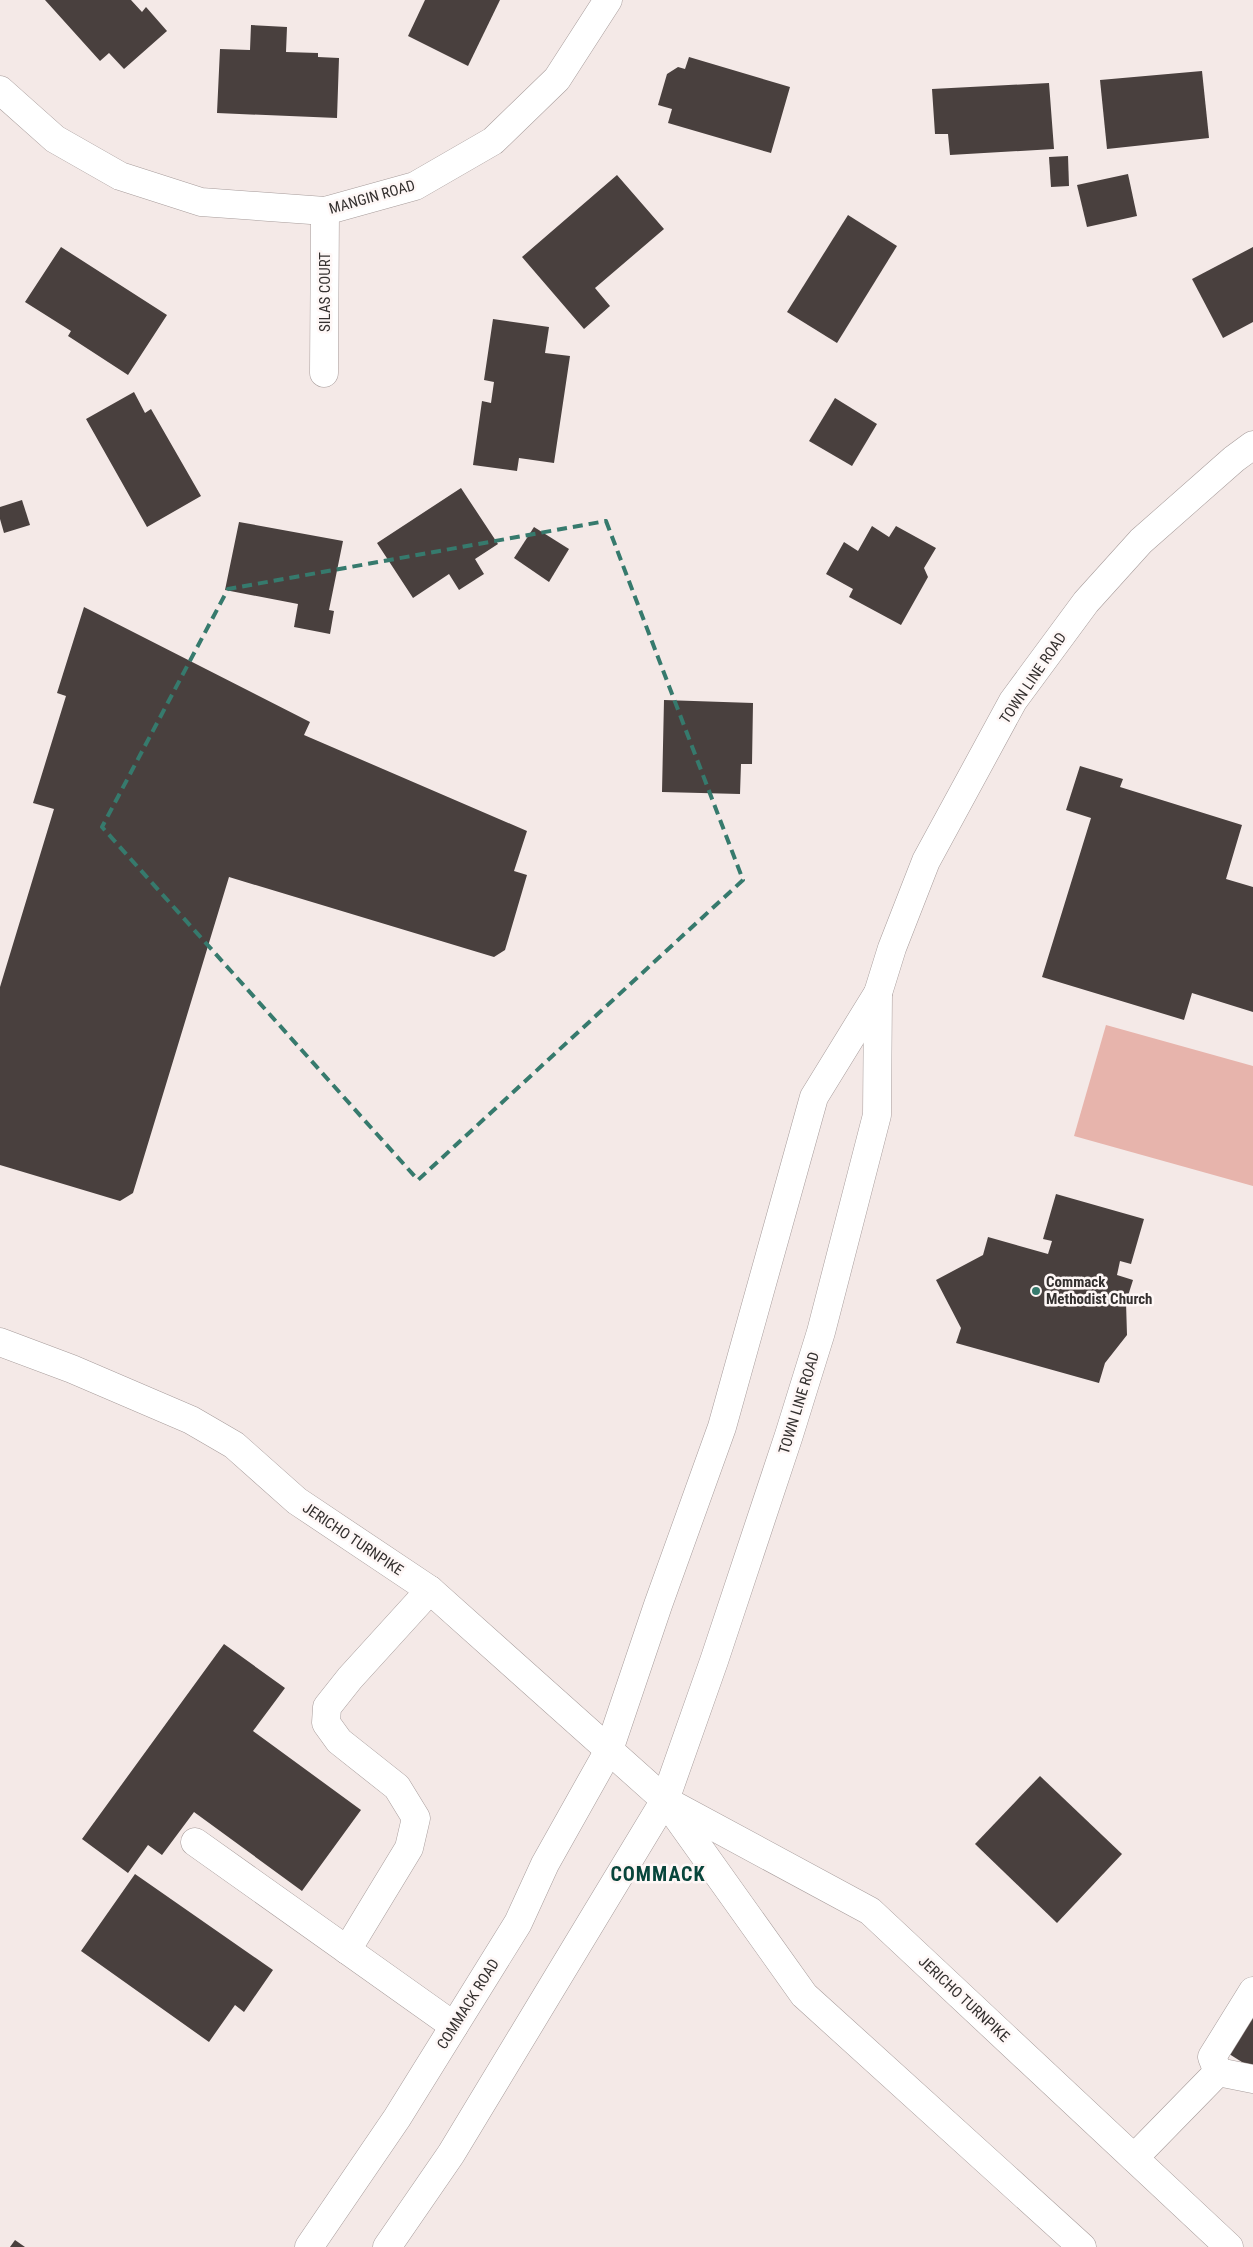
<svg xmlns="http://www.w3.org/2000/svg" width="1253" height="2247" font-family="'Roboto Condensed',sans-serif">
<rect width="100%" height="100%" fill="#f4e9e7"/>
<path fill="#e7b4ac" d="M 1106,1025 L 1253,1066 L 1253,1186 L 1074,1136 Z"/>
<g fill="#49403e">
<path d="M 45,0 L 131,0 L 142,12 L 146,7 L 167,31 L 124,69 L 109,53 L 100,61 Z"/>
<path d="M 425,0 L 500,0 L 468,66 L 408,36 Z"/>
<path d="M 251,25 L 287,27 L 286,52 L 318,53 L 318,57 L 339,58 L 337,118 L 217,113 L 220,49 L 250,50 Z"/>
<path d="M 689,57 L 790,87 L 771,153 L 668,123 L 672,109 L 658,105 L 667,74 L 678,67 L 685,69 Z"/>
<path d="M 1202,71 L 1209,138 L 1107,149 L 1100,80 Z"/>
<path d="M 1049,83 L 1054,149 L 950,155 L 948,134 L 935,134 L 932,89 Z"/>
<path d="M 1068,156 L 1069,186 L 1051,187 L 1049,157 Z"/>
<path d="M 1128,174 L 1137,216 L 1087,227 L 1077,185 Z"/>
<path d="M 617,175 L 664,229 L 595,288 L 610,306 L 584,329 L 522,257 Z"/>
<path d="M 848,215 L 897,246 L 837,343 L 787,312 Z"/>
<path d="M 61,247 L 167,315 L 128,375 L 68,336 L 71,331 L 25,302 Z"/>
<path d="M 1253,247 L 1253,322 L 1223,338 L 1192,279 Z"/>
<path d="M 493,319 L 549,327 L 545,353 L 570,356 L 554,463 L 519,458 L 517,471 L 473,465 L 482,401 L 491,403 L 494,382 L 484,380 Z"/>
<path d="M 134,392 L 145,413 L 151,409 L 201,496 L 147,527 L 86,419 Z"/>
<path d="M 835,398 L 877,424 L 852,466 L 809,441 Z"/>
<path d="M 461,488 L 498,544 L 475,559 L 484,574 L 459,590 L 449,574 L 413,598 L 377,543 Z"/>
<path d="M 22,500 L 30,525 L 4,533 L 0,519 L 0,507 Z"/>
<path d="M 239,522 L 343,541 L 329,610 L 334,611 L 330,634 L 294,627 L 298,604 L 225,590 Z"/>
<path d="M 872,526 L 889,537 L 896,526 L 936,548 L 924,568 L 928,577 L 901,625 L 849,597 L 853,589 L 826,574 L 844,542 L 858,551 Z"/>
<path d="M 534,527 L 569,549 L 549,582 L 514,558 Z"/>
<path d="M 84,607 L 310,722 L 304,735 L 527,831 L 514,871 L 527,875 L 505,950 L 494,957 L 229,877 L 133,1193 L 120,1201 L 0,1165 L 0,987 L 54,809 L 33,803 L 66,696 L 57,693 Z"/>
<path d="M 664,700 L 753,703 L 752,764 L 741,764 L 740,794 L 662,792 Z"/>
<path d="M 1080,766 L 1123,779 L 1120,787 L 1242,825 L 1226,879 L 1253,887 L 1253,1012 L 1192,993 L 1184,1020 L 1042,977 L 1091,818 L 1066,810 Z"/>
<path d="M 1056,1194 L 1144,1219 L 1131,1264 L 1120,1261 L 1117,1275 L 1133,1280 L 1126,1302 L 1127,1335 L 1105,1363 L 1099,1383 L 956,1343 L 961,1328 L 936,1280 L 983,1255 L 988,1237 L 1048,1254 L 1052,1241 L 1043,1239 Z"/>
<path d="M 224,1644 L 285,1688 L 253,1731 L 361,1810 L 302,1891 L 194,1812 L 162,1855 L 148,1845 L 128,1873 L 82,1839 Z"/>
<path d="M 1040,1776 L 1122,1854 L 1057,1923 L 975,1844 Z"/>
<path d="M 135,1874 L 273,1970 L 244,2012 L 235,2005 L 209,2042 L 81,1951 Z"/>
<path d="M 1253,2008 L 1253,2069 L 1226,2052 Z"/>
<path d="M 15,2240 L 25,2247 L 10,2247 Z"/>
</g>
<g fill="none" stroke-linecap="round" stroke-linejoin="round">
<defs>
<g id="minor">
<path d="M 0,90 L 55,139 L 120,176 L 201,202 L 325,211 L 415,186 L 493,141 L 557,79 L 608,0"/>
<path d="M 324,373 L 325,211"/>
<path d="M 195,1842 L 454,2026"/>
<path d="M 347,1950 L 409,1848 L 416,1818 L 397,1787 L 339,1741 L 326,1723 L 327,1707 L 350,1678 L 430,1590"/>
<path d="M 1218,2072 L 1212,2057 L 1253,1991"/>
<path d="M 1218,2072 L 1253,2079"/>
<path d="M 1134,2158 L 1218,2072"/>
</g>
<g id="major">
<path d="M 0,1342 L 72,1369 L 191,1420 L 234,1445 L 297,1501 L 430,1590 L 665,1800 L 804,1995 L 1082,2247"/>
<path d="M 670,1803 L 870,1911 L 1229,2247"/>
<path d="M 309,2247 L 397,2118 L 518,1923 L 545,1864 L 609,1750 L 658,1605 L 722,1427 L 814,1097 L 878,993 L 892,948 L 926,861 L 1013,701 L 1086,602 L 1141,541 L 1234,459 L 1253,445"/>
<path d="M 387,2247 L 451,2154 L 665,1800 L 714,1661 L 789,1435 L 821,1332 L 877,1115 L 878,993"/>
</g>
</defs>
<use href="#minor" stroke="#a79c9b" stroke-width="29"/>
<use href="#major" stroke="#a79c9b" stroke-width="29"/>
<use href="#minor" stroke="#fff" stroke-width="28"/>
<use href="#major" stroke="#fff" stroke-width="28"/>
</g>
<path fill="none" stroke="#367a6d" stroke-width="4" stroke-dasharray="10 6" stroke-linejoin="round" d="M 606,521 L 743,880 L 418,1180 L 102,827 L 228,589 Z"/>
<circle fill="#367a6d" stroke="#fef7f6" stroke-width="2" cx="1036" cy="1291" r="5"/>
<g text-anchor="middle" stroke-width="5" stroke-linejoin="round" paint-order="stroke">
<g font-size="15" fill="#34302f" stroke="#fef7f6">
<text transform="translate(372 197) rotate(-16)" y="5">MANGIN ROAD</text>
<text transform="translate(325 292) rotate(-90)" y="5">SILAS COURT</text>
<text transform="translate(1033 678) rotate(-56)" y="5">TOWN LINE ROAD</text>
<text transform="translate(799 1403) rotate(-73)" y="5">TOWN LINE ROAD</text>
<text transform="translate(353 1539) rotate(34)" y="5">JERICHO TURNPIKE</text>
<text transform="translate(964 1999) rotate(43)" y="5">JERICHO TURNPIKE</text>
<text transform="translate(468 2004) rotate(-58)" y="5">COMMACK ROAD</text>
</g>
<g font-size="15" font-weight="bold" fill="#34302f" stroke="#fef7f6" text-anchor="start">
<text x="1046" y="1287">Commack<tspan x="1046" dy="17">Methodist Church</tspan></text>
</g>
<g font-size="20" font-weight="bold" letter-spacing="1" fill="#08453b" stroke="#fef7f6">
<text x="658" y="1881">COMMACK</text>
</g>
</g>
</svg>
